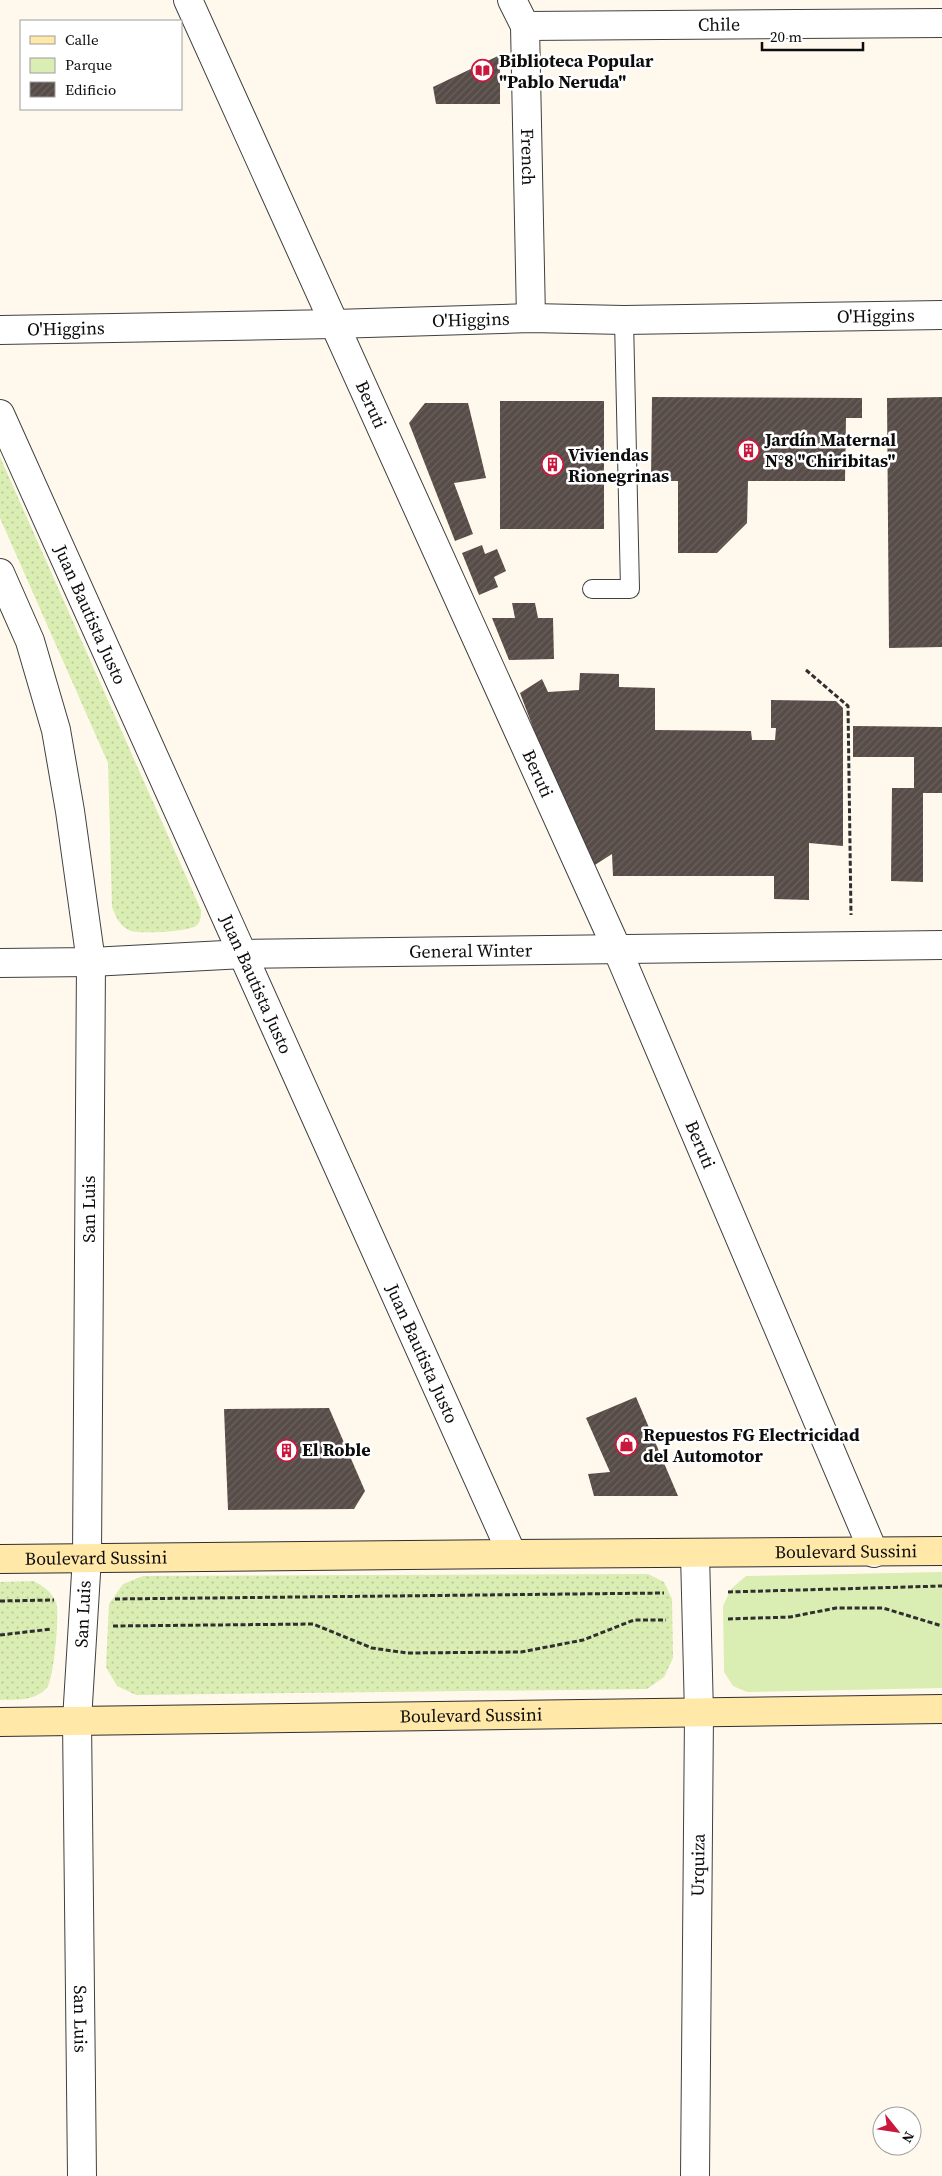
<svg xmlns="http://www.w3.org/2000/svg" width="942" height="2176" font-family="'Source Serif 4',serif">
<defs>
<pattern id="grass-dots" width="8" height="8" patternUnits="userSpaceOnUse" patternTransform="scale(1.25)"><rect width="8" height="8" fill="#daedb3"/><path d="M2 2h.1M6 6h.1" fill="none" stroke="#baca99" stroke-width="1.8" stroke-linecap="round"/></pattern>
<pattern id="building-hatch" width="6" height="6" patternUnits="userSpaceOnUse" patternTransform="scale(1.25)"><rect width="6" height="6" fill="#574c48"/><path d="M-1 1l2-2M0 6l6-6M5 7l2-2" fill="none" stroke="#6a615e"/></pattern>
</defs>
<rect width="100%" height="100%" fill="#fff9ed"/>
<g fill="url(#grass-dots)">
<path d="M 0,457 L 201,910 C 201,916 201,921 197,925 C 191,932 139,934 131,931 C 120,927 116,917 112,907 L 108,763 L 0,518 Z"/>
<path d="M 648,1574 L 664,1582 L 672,1599 L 673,1658 L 664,1677 L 647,1689 L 136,1695 L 117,1686 L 106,1667 L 109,1604 L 123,1584 L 143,1576 Z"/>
<path d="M 34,1581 C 44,1587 51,1591 56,1602 C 60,1612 54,1680 47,1688 C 32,1702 19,1699 0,1700 L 0,1582 Z"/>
</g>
<path fill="#daedb3" d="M 942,1572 L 942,1688 L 747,1692 L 733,1686 L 724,1672 L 723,1606 L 731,1589 L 746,1576 Z"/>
<g fill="url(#building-hatch)">
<path d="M 500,55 L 500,104 L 436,104 L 433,87 Z"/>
<path d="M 652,397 L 862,398 L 862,418 L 846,418 L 845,481 L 748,481 L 747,523 L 717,553 L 678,553 L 678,481 L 651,481 Z"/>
<path d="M 942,397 L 942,647 L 889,648 L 887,398 Z"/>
<rect x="500" y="401" width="104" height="128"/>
<path d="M 425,403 L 468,403 L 486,478 L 454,483 L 473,534 L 455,541 L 409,423 Z"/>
<path d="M 482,545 L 485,554 L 497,549 L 506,571 L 494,577 L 498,587 L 479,595 L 462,553 Z"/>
<path d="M 512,603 L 535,603 L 538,618 L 553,618 L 554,659 L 509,660 L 492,618 L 515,618 Z"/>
<path d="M 580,673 L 619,674 L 619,687 L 655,688 L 655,730 L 751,731 L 752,740 L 775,740 L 776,728 L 771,728 L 771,700 L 836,701 L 843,708 L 843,846 L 809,843 L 809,900 L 774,899 L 774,876 L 613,876 L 612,854 L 587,870 L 520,693 L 542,679 L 548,692 L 579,690 Z"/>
<path d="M 853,726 L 942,727 L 942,793 L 923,793 L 923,882 L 891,881 L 892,788 L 914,788 L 914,757 L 853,757 Z"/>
<path d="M 636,1397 L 678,1496 L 594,1496 L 588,1474 L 610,1472 L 586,1418 Z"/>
<path d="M 329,1408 L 365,1491 L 354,1509 L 228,1510 L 224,1409 Z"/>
</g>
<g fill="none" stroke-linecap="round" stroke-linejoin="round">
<defs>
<path id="service" d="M 592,589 L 630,589 L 624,320"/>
<g id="minor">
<path id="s1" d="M 188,0 L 617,949 L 874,1553"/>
<path id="s2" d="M 512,0 L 525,26 L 531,318"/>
<path id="s3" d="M 525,26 L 942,23"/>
<path id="s4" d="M 0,330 L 334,324 L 531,318 L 624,320 L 942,315"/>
<path id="s5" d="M 0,414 L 512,1554"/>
<path id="s6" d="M 0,573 L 30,641 L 56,730 L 70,811 L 91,962 L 87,1557 L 77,1720 L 82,2176"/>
<path id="s7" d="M 0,963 L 91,962 L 244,954 L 942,945"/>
<path d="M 695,1554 L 699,1714 L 695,2176"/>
</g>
<g id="secondary">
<path id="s8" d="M 0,1559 L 512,1554 L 942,1551"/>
<path id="s9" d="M 0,1722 L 942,1709"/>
</g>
</defs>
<use href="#service" stroke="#404040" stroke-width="20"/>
<use href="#minor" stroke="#404040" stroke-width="30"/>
<use href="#secondary" stroke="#2f2f2f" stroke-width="30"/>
<g stroke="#2f2f2f" stroke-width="3" stroke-dasharray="5 2.5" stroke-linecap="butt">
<path d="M 806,670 L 848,706 L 851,915"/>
<path d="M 728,1592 L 942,1586"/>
<path d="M 115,1599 L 664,1593"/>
<path d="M 0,1601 L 54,1600"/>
<path d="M 728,1619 L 790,1617 L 836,1608 L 883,1608 L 942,1626"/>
<path d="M 113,1626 L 313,1624 L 372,1648 L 407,1653 L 521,1652 L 583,1640 L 634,1620 L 666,1620"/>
<path d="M 0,1635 L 52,1629"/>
</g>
<use href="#service" stroke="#fff" stroke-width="18"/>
<use href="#minor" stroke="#fff" stroke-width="28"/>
<use href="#secondary" stroke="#ffe8a8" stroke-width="28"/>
</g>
<defs>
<symbol id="library-ring" viewBox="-11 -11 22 22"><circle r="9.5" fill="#fff" stroke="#ca183d" stroke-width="1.5"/><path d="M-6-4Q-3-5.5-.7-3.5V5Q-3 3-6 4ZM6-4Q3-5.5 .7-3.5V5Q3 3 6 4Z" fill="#ca183d"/></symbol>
<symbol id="building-ring" viewBox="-11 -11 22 22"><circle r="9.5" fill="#fff" stroke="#ca183d" stroke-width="1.5"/><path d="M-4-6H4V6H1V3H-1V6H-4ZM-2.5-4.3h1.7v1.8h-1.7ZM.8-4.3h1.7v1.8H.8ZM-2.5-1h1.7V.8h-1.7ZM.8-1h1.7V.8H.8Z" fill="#ca183d"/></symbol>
<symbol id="shop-ring" viewBox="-11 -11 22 22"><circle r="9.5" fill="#fff" stroke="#ca183d" stroke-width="1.5"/><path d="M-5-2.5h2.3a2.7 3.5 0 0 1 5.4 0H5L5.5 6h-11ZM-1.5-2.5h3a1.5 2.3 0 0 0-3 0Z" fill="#ca183d"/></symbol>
</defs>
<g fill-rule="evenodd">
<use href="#library-ring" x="470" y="58" width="25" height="25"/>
<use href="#building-ring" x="736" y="438" width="25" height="25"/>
<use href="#building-ring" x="540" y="452" width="25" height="25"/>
<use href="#shop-ring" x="614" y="1432" width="25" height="25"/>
<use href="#building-ring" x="274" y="1438" width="25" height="25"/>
</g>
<g text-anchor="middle" stroke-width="5" stroke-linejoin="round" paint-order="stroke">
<g font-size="18" fill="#0d0d0d" stroke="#fff">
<text dy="6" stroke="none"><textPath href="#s3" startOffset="194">Chile</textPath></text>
<text dy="6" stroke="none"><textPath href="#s2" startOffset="160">French</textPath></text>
<text dy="6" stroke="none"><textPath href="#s4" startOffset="876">O'Higgins</textPath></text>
<text dy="6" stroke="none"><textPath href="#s4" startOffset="471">O'Higgins</textPath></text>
<text dy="6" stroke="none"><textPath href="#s4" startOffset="66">O'Higgins</textPath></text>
<text dy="6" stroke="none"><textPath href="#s1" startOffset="444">Beruti</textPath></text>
<text dy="6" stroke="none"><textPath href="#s5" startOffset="220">Juan Bautista Justo</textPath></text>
<text dy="6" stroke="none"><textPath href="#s1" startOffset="849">Beruti</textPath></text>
<text dy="6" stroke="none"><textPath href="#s7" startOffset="471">General Winter</textPath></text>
<text dy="6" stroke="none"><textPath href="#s5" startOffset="625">Juan Bautista Justo</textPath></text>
<text dy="6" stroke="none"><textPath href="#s1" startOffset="1254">Beruti</textPath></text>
<text transform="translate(89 1209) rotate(-90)" y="6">San Luis</text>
<text dy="6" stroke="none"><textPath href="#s5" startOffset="1030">Juan Bautista Justo</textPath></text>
<text dy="6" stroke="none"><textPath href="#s8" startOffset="846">Boulevard Sussini</textPath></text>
<text dy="6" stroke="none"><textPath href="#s8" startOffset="96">Boulevard Sussini</textPath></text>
<text transform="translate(83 1614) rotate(-87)" y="6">San Luis</text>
<text dy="6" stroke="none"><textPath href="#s9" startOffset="471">Boulevard Sussini</textPath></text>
<text transform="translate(698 1865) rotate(-89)" y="6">Urquiza</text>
<text dy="6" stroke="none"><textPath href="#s6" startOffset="1459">San Luis</textPath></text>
</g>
<g font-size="18" font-weight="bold" fill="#0d0d0d" stroke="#fff" text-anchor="start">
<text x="499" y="67">Biblioteca Popular<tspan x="499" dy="21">"Pablo Neruda"</tspan></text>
<text x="765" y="446">Jardín Maternal<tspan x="765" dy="21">N°8 "Chiribitas"</tspan></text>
<text x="568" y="461">Viviendas<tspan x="568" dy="21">Rionegrinas</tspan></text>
<text x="643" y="1441">Repuestos FG Electricidad<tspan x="643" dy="21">del Automotor</tspan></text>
<text x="302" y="1456">El Roble</text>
</g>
</g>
<rect x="20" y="20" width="162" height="90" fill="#ffffff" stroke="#9e9e9e"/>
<rect x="30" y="36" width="25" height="8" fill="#ffe8a8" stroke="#9e9e9e"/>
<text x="65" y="45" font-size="15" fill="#0d0d0d">Calle</text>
<rect x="30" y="58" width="25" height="15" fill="#daedb3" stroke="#9e9e9e"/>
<text x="65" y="70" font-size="15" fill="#0d0d0d">Parque</text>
<rect x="30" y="82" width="25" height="15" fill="url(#building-hatch)" stroke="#9e9e9e"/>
<text x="65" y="95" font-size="15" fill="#0d0d0d">Edificio</text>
<g transform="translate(897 2131) rotate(120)"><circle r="24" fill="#ffffff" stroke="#9e9e9e"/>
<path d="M0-4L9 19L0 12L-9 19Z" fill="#ca183d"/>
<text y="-8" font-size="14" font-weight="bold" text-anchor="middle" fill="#0d0d0d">N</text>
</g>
<path d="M762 42v8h101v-8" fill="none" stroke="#0d0d0d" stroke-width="2.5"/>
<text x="770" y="42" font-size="15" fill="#0d0d0d" stroke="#ffffff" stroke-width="4" paint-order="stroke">20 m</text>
</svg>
